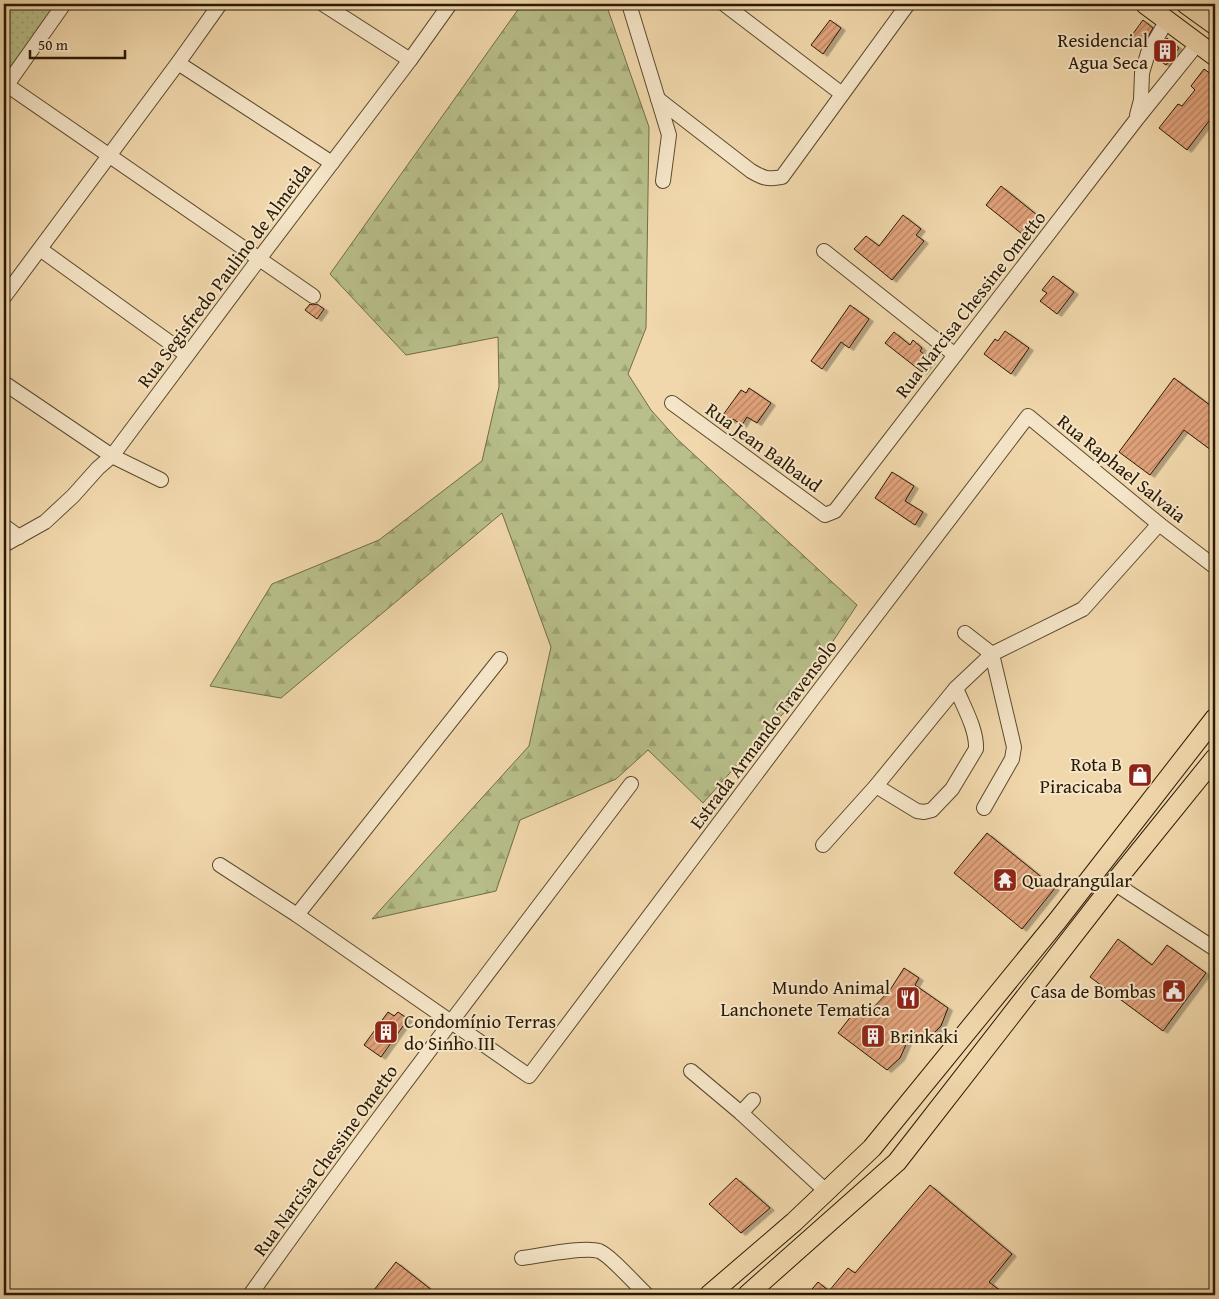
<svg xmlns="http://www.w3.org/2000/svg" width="1219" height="1299" font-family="'Gentium Book Plus',serif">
<defs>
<pattern id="forest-firs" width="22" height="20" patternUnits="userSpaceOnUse" patternTransform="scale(1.25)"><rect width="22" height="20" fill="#b8bf8a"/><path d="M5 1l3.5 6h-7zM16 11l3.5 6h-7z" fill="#9ea475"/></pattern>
<pattern id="park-dots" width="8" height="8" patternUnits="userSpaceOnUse" patternTransform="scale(1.25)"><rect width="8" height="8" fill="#b8bf8a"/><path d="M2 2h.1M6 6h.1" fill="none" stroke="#9ea475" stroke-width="1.8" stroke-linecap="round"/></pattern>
<pattern id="building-hatch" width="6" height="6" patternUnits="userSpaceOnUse" patternTransform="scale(1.25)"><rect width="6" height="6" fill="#e2a37c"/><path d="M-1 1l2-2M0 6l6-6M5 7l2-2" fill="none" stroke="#b78463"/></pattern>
<filter id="shadow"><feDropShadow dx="4.5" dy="2.5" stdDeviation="0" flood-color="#0004"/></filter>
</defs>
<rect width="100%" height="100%" fill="#f1d8ac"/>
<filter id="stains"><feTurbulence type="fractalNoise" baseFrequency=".004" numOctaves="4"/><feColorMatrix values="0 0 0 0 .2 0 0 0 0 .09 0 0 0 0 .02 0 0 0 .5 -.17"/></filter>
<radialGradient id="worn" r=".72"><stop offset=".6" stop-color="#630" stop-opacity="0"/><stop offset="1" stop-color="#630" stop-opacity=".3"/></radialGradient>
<path fill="url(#forest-firs)" stroke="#706c46" d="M 522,4 L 606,4 L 649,127 L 646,328 L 628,374 L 651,410 L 676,438 L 857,605 L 790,706 L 703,803 L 648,750 L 616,779 L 520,820 L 496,891 L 372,919 L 529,746 L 551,647 L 502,513 L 281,698 L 210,686 L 272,584 L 379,540 L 482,461 L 499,387 L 498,337 L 406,355 L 330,274 Z"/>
<path fill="url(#park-dots)" stroke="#706c46" d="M 4,4 L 56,4 L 12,67 L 4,61 Z"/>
<g fill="url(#building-hatch)" stroke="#291903" filter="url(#shadow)">
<path d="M 830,20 L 841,28 L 823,54 L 811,45 Z"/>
<path d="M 1143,20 L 1153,28 L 1142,47 L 1130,38 Z"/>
<path d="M 1167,38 L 1179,48 L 1166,65 L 1156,58 Z"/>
<path d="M 1204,69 L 1215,77 L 1215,113 L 1187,150 L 1159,128 L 1178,104 L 1182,106 L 1195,90 L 1191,86 Z"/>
<path d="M 1001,186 L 1037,215 L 1022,234 L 986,205 Z"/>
<path d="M 903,215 L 921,229 L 916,235 L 924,241 L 892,280 L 854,249 L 866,236 L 879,246 Z"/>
<path d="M 1053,276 L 1074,292 L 1057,314 L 1040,301 L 1047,293 L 1042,290 Z"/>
<path d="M 310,304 L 313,305 L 317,304 L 324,309 L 317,319 L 305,310 Z"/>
<path d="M 850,305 L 869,319 L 849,348 L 841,342 L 822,369 L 811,361 Z"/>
<path d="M 1005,331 L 1029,348 L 1011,374 L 984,354 L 995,339 L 998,341 Z"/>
<path d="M 894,332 L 910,345 L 913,340 L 922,348 L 920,351 L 931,360 L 922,372 L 885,343 Z"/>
<path d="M 1174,378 L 1215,409 L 1215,453 L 1184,430 L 1150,475 L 1119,452 Z"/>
<path d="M 749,388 L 771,403 L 757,423 L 747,417 L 742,425 L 733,419 L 731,421 L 723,415 L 741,390 L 746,393 Z"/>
<path d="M 892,472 L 914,486 L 905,501 L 923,512 L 915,525 L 875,498 Z"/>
<path d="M 987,833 L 1055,888 L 1022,929 L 954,873 Z"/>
<path d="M 1118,939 L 1152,965 L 1167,945 L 1206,973 L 1163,1031 L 1090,977 Z"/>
<path d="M 904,968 L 919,978 L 915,985 L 948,1008 L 941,1026 L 926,1041 L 912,1031 L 900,1058 L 887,1070 L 838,1033 L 859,1006 L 869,1012 L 890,990 Z"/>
<path d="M 388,1012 L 394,1016 L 398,1012 L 408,1019 L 381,1057 L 364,1045 Z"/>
<path d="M 736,1178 L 770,1208 L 741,1233 L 709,1204 Z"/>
<path d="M 930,1185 L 1012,1254 L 989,1282 L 1006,1295 L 807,1295 L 818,1282 L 829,1291 L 848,1268 L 855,1273 Z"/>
<path d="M 396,1262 L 438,1295 L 370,1295 Z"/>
</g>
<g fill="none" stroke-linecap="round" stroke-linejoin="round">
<defs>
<g id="minor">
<path d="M 323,4 L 410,60"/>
<path d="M 629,4 L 669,135 L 663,181"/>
<path d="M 724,4 L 842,94"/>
<path d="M 1203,16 L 1212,4"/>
<path d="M 178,63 L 332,163"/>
<path d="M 4,83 L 313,296"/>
<path d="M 4,89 L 64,4"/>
<path d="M 658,99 L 751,171 C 763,178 768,180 782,177 L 908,4"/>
<path d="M 1137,115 L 1141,100 L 1142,73 L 1148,53 L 1167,20"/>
<path d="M 40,249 L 187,355"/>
<path d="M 824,251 L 955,355"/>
<path d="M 4,297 L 178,63 L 220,4"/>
<path d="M 4,383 L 112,456 L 161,480"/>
<path d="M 672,403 L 825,515 L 835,511 L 1136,120 L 1198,43"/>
<path d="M 4,526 L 19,537"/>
<path d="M 4,545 L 45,522 L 73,496 L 98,468 L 112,456 L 259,259 L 410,60 L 450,4"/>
<path d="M 965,633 L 992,654 L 1014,747 L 1012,759 L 984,808"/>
<path d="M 876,786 L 917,811 L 924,812 L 932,810 L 952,789 L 976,749 C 977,729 963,706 956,688 L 992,654 L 1083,609 L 1159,524"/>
<path d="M 823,845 L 876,786 L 956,688"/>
<path d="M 220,865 L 297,915 L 529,1076 L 814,697 L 1028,416 L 1159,524 L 1215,567"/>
<path d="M 1114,883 L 1215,949"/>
<path d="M 297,915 L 500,659"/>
<path d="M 691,1071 L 741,1113 L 827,1192"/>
<path d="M 741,1113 L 753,1100"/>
<path d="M 522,1258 C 539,1256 584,1246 599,1251 C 610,1255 637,1286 647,1295"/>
<path d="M 250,1295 C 373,1122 503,954 631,784"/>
</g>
<g id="major">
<path d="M 1145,4 L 1215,56"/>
<path d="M 1186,4 L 1215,25"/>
<path d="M 709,1295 L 794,1222 L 872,1148 L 1058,920 L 1215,718"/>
<path d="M 747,1295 L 897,1162 L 1114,883 L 1215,758"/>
</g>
</defs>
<use href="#minor" stroke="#5b492d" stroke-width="16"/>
<use href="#major" stroke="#291903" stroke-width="21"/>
<use href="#minor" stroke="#f6e6c9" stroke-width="14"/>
<use href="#major" stroke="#f1d8ac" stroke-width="19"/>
</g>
<defs>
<symbol id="building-square" viewBox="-11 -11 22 22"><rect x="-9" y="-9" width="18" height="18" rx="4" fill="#8f2418" stroke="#f6e6c9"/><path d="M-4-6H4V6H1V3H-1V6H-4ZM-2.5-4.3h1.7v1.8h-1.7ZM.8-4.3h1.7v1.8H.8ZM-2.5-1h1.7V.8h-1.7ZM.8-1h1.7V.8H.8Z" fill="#fff"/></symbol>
<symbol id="shop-square" viewBox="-11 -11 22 22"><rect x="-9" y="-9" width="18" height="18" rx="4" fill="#8f2418" stroke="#f6e6c9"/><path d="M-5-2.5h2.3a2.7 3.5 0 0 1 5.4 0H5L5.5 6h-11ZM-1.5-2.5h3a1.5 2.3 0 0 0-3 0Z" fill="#fff"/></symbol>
<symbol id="temple-square" viewBox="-11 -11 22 22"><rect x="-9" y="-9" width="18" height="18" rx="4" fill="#8f2418" stroke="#f6e6c9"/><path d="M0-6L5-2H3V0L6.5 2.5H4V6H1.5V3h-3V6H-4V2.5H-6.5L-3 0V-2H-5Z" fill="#fff"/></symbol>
<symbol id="civic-square" viewBox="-11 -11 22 22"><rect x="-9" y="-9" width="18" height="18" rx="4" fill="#8f2418" stroke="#f6e6c9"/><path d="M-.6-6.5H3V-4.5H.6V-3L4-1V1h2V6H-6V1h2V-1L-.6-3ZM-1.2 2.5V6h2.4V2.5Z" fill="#fff"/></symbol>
<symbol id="restaurant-square" viewBox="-11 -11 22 22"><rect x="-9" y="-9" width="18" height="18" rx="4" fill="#8f2418" stroke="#f6e6c9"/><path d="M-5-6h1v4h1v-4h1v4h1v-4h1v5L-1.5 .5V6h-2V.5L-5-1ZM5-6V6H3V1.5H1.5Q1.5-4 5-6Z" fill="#fff"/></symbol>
</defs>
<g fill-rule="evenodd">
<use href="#building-square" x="1151" y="37" width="28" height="28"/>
<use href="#shop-square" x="1126" y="761" width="28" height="28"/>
<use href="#temple-square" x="991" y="866" width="28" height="28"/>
<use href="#civic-square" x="1160" y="977" width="28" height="28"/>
<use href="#restaurant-square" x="894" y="984" width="28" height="28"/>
<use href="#building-square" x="372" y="1018" width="28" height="28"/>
<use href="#building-square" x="859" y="1022" width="28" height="28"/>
</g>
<g text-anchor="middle" stroke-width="4" stroke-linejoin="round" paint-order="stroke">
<g font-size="19" fill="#291903" stroke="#f6e6c9" text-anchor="end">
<text x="1148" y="47">Residencial<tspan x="1148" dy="22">Agua Seca</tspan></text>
<text x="1122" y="771">Rota B<tspan x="1122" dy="22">Piracicaba</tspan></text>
<text x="1022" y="887" text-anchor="start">Quadrangular</text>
<text x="890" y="994">Mundo Animal<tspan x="890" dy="22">Lanchonete Tematica</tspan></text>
<text x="1156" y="998">Casa de Bombas</text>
<text x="404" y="1028" text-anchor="start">Condomínio Terras<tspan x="404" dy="22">do Sinho III</tspan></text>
<text x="890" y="1043" text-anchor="start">Brinkaki</text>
</g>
<g font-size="19" fill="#291903" stroke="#f6e6c9">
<text transform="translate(224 275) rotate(-53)" y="7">Rua Segisfredo Paulino de Almeida</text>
<text transform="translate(970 304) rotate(-52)" y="7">Rua Narcisa Chessine Ometto</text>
<text transform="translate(764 447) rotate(36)" y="7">Rua Jean Balbaud</text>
<text transform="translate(1122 468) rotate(39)" y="7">Rua Raphael Salvaia</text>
<text transform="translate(763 734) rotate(-53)" y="7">Estrada Armando Travensolo</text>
<text transform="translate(325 1160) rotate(-54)" y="7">Rua Narcisa Chessine Ometto</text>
</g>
</g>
<rect width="1219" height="1299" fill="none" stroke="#f1d8ac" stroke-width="20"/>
<rect x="5" y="5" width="1209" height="1289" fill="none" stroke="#291903" stroke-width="2.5"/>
<rect x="10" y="10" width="1199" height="1279" fill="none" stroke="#291903"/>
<path d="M30 50v8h95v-8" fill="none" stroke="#291903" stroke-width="2.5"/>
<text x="38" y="50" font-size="15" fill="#291903" stroke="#f6e6c9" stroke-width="4" paint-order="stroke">50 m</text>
<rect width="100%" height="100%" filter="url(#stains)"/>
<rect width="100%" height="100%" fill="url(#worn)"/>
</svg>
